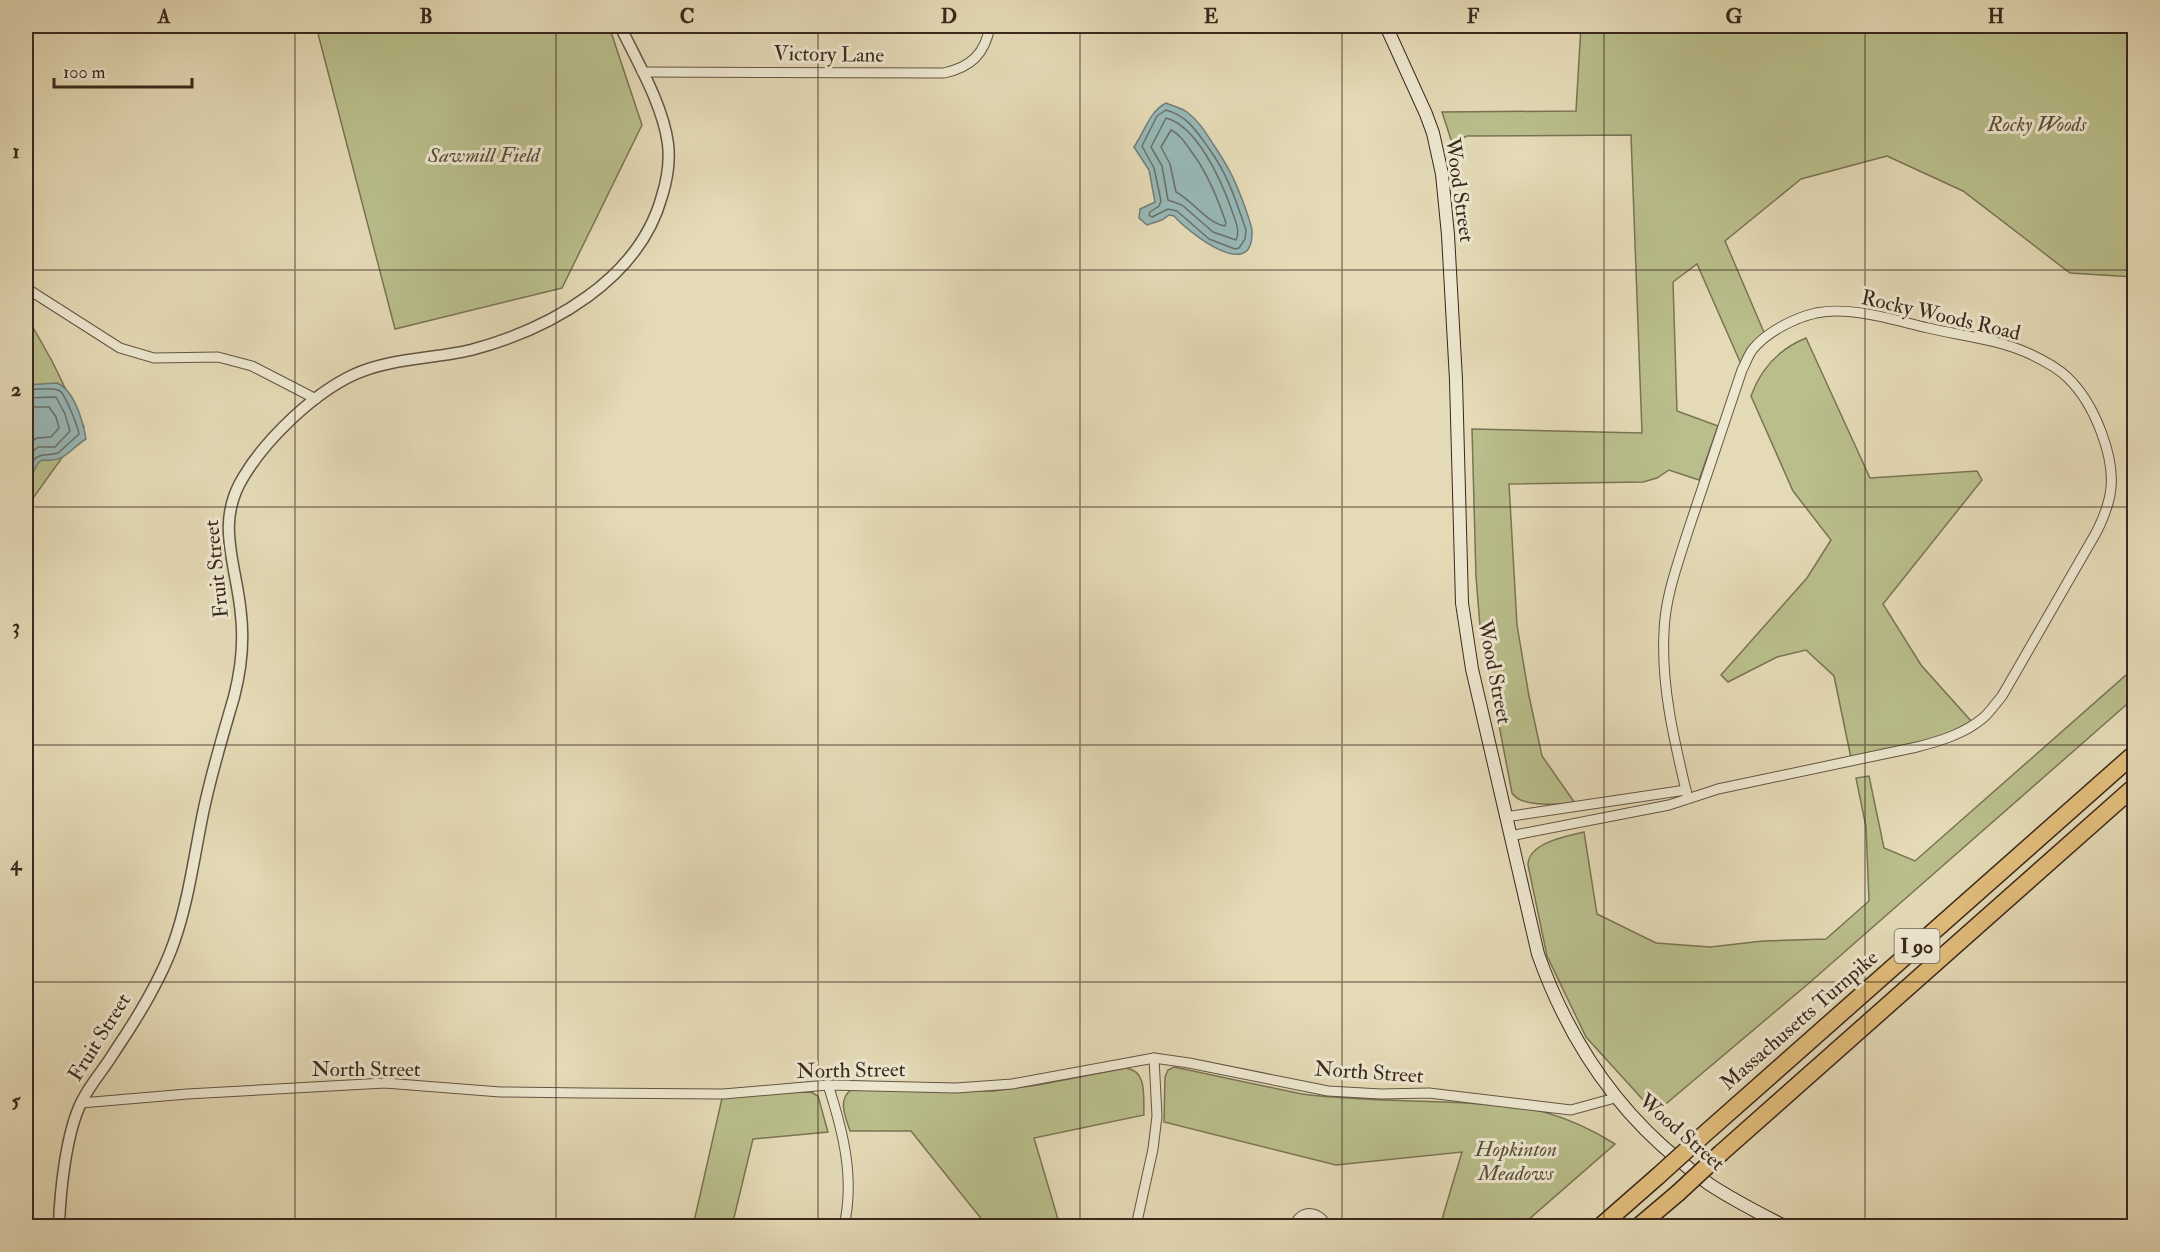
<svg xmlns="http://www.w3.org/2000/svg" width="2160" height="1252" font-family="'IM FELL Double Pica',serif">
<rect width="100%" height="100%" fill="#e4dab6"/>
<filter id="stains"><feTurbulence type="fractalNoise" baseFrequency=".00333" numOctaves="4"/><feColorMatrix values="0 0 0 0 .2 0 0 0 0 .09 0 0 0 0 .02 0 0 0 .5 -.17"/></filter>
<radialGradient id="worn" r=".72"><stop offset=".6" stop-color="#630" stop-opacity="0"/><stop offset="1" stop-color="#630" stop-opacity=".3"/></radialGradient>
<g fill="#b9be8b" stroke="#7a7354" stroke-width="1.5">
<path d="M 316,26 L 609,26 L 642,125 L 562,288 L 395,329 Z"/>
<path d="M 1581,26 L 2134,26 L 2134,277 L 2070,273 L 1963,191 L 1887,156 L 1801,179 L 1725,241 L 1766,337 L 1741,364 L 1697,264 L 1673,282 L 1677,411 L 1718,426 L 1699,480 L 1669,470 L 1657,478 L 1643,482 L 1509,484 L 1517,625 L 1529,696 L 1542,756 L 1575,803 C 1559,804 1521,808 1512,793 L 1480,626 L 1476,577 L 1472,429 L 1642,433 L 1631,135 L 1467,136 L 1458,140 L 1454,149 L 1442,112 L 1576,111 Z"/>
<path d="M 26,315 L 52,361 L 84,427 L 26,508 Z"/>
<path d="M 1806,338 L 1870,478 L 1977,471 L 1982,480 L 1883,604 L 1921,665 L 1972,722 L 1954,735 L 1851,758 L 1834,676 L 1806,650 L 1777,657 L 1728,682 L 1721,675 L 1807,578 L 1831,540 L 1793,491 L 1751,396 C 1761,368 1779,349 1806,338 Z"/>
<path d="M 2134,668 L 2134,698 L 1808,984 L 1655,1113 L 1586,1037 L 1547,956 L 1528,865 C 1528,843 1566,836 1584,832 L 1597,914 L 1656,943 L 1710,947 L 1763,941 L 1826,939 L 1869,901 L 1866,827 L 1856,778 L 1869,776 L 1884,848 L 1915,861 Z"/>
<path d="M 1174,1067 L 1302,1094 C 1357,1101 1412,1100 1467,1103 C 1493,1105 1519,1106 1544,1112 C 1569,1119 1593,1130 1615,1144 L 1521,1226 L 1440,1226 L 1462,1152 L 1336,1165 L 1164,1122 L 1165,1077 L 1168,1070 Z"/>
<path d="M 1126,1068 C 1148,1071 1143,1098 1144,1115 L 1034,1138 L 1060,1226 L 987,1226 L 911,1131 L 850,1131 C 846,1118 837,1100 851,1090 L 993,1091 L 1038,1085 Z"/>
<path d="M 811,1092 L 818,1096 L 828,1132 L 753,1139 L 732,1226 L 693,1226 L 723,1094 Z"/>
</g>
<g fill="#98b8b7" stroke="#727e79" stroke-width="1.5">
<path d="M 1166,103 C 1173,106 1181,108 1187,112 C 1199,121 1206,133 1213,144 C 1230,169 1236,182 1246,210 C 1248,217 1252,225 1252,232 C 1253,284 1187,231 1174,216 L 1169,215 L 1162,220 L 1147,225 L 1139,218 L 1140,209 L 1155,202 L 1149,170 L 1134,147 C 1145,131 1149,112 1166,103 Z"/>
<path d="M 57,383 C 74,390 83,421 86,439 C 67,451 67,462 42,460 L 38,463 L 33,473 L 26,472 L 26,385 Z"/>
</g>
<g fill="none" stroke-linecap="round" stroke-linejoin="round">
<g stroke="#69706a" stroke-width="1.5">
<path d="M 1166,110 C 1188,116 1197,132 1210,150 C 1228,175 1236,201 1246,230 L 1245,239 L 1239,248 L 1235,249 L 1209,239 L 1177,211 L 1168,209 L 1152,217 L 1149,215 L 1150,212 L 1159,206 L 1161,201 L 1154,168 L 1142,146 L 1157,116 Z"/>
<path d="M 1166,118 C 1197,126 1221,180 1231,208 C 1234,218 1241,230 1236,240 L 1213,232 L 1182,205 L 1168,200 L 1162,166 L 1151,147 Z"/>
<path d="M 1171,130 C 1183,136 1188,148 1196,158 C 1210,179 1218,199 1226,223 L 1225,226 C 1208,224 1192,200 1176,192 L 1170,164 L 1161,147 Z"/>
<path d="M 26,390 C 35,390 51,386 60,391 C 65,394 78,427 79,434 L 58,453 C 45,457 37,451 30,466 L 26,467"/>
<path d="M 26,398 L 56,397 L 65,414 L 70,431 L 55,447 L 38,447 L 26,457"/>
<path d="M 26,407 L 49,407 L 56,417 L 59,428 L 51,437 L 37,438 L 26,444"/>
</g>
<defs>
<g id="minor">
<path d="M 642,72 L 944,73 C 971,67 985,54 990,26"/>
<path d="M 26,288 L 120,348 L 154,358 L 218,357 L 252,366 L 316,399"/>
<path d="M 1505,817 L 1686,790"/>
<path d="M 1510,836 L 1669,805 L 1718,789 L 1917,747 C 1940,741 1964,734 1983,718 C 1990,712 1996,703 2002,696 L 2089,545 C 2099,529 2106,514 2110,495 C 2117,459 2094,403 2068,378 C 2058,368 2043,360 2030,354 C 1998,339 1962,336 1928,328 C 1893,320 1852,306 1816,313 C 1794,318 1767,332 1753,349 C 1748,355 1746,363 1742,370 C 1724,425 1705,479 1687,534 C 1677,566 1665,598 1664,632 C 1661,688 1675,744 1688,799"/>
<path d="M 828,1085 C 843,1131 855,1178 844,1226"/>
<path d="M 81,1103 L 187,1094 L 385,1083 L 500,1092 L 585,1093 L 723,1094 L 828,1085 L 956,1088 L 1012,1084 L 1154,1058 L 1189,1063 L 1328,1091 L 1381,1094 L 1429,1093 L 1571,1110 L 1615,1098"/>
<path d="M 1136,1226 L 1153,1149 L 1157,1116 L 1154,1058"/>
<path d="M 1294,1226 C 1302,1209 1318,1210 1327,1226"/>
</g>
<path id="tertiary" d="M 59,1226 C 60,1192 66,1132 82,1101 C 91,1083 105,1068 115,1051 C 136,1020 160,981 173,945 C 188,904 194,857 203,813 C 211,774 223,735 234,697 C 241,670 244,642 241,615 C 237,565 214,523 244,476 C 267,438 313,394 353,375 C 389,358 433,359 471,350 C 550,329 639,280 662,196 C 667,180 670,161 668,144 C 663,105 637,61 620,26"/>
<path id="secondary" d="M 1386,26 L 1426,114 L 1433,133 L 1442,174 L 1448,235 L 1456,380 L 1462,603 L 1472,669 L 1538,954 C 1567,1036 1612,1106 1680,1161 C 1690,1169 1699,1177 1709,1184 C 1733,1200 1759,1213 1784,1226"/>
<g id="motorway">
<path d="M 1700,1138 L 2134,754"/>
<path d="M 1721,1153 L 2134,787"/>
<path d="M 1601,1226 L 1658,1176"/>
<path d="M 1639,1226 L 1678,1193"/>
</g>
</defs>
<use href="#minor" stroke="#645443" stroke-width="11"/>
<use href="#tertiary" stroke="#645443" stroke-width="13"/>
<use href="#secondary" stroke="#3a281d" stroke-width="14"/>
<use href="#motorway" stroke="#3a281d" stroke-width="19"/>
<use href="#minor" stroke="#ede7d0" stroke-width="9"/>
<use href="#tertiary" stroke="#ede7d0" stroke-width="10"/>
<use href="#secondary" stroke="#ede7d0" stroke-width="12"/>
<use href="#motorway" stroke="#e2bd7b" stroke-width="16"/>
<defs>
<g id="motorway-bridge">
<path d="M 1658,1176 L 1700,1138"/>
<path d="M 1678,1193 L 1721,1153"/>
</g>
</defs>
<use href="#motorway-bridge" stroke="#3a281d" stroke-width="19" stroke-linecap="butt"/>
<use href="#motorway-bridge" stroke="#e2bd7b" stroke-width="16"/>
</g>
<path fill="none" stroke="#3a281d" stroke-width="1.5" stroke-opacity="0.55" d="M 295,26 L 295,1226M 556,26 L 556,1226M 818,26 L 818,1226M 1080,26 L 1080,1226M 1342,26 L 1342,1226M 1604,26 L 1604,1226M 1865,26 L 1865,1226M 26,270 L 2134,270M 26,507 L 2134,507M 26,745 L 2134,745M 26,982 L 2134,982"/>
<g text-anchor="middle" stroke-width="6" stroke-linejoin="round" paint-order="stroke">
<rect fill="#ede7d0" stroke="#706153" stroke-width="1.5" x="1894.5" y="929" width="45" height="34" rx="4.5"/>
<g font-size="20" font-weight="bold" fill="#3a281d">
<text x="1917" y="953">I 90</text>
</g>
<g font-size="21" fill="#3a281d" stroke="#ede7d0">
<text transform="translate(829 54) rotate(1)" y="7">Victory Lane</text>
<text transform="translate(1460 190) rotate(82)" y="7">Wood Street</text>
<text transform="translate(1941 315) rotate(13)" y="7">Rocky Woods Road</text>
<text transform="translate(216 569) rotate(-96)" y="7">Fruit Street</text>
<text transform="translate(1495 672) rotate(79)" y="7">Wood Street</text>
<text transform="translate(1799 1020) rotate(-41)" y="7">Massachusetts Turnpike</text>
<text transform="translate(99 1037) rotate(-58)" y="7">Fruit Street</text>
<text x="366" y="1076">North Street</text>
<text transform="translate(851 1070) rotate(-1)" y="7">North Street</text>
<text transform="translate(1369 1072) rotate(4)" y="7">North Street</text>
<text transform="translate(1682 1132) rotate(41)" y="7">Wood Street</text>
</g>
<g font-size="21" font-style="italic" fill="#5a4e38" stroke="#ede7d0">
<text x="2037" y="131">Rocky Woods</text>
<text x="484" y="162">Sawmill Field</text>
<text x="1516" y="1156">Hopkinton<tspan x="1516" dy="24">Meadows</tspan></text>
</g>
</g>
<rect width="2160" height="1252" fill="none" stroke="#e4dab6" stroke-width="66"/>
<path d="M54 78v9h138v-9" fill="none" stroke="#3a281d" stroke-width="3"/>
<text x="63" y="78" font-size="18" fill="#3a281d" stroke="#ede7d0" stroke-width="4.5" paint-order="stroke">100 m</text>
<rect x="33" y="33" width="2094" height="1186" fill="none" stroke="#3a281d" stroke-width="2"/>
<g font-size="20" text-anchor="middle" font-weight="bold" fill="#3a281d">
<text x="164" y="23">A</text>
<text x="426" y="23">B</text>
<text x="687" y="23">C</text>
<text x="949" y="23">D</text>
<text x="1211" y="23">E</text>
<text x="1473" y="23">F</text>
<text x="1734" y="23">G</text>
<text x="1996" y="23">H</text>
<text x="16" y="158">1</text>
<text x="16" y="396">2</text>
<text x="16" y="633">3</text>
<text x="16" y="870">4</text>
<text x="16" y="1107">5</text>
</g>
<rect width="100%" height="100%" filter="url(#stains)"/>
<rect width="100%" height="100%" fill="url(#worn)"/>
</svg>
